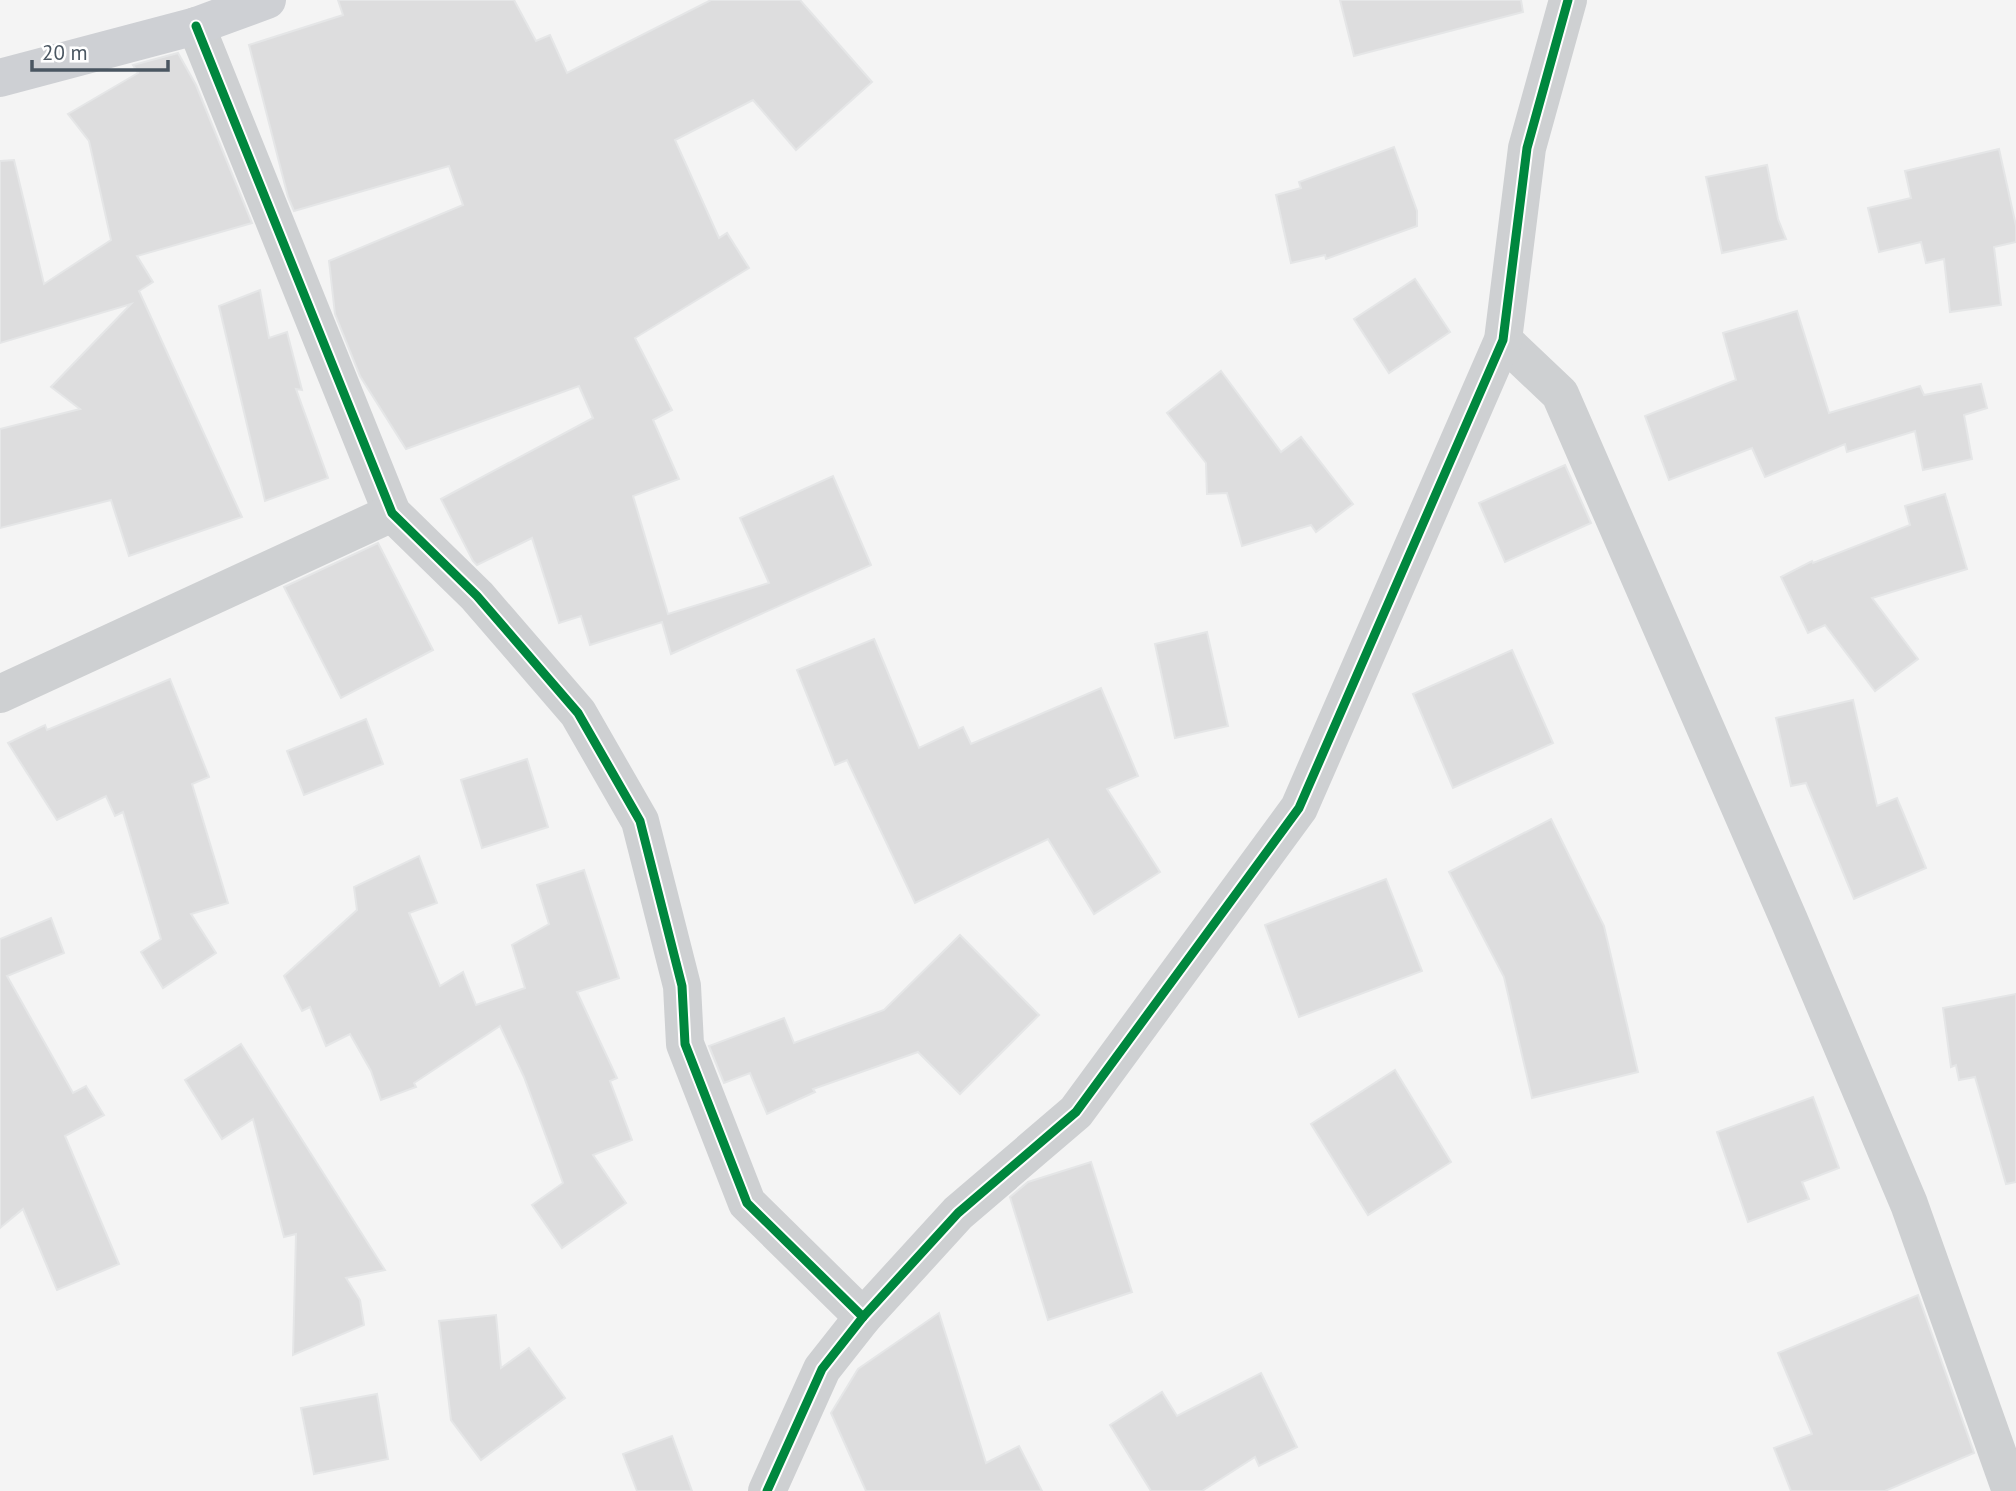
<svg xmlns="http://www.w3.org/2000/svg" width="2016" height="1491" font-family="'PT Sans',sans-serif">
<rect width="100%" height="100%" fill="#f4f4f4"/>
<g fill="#ddddde" stroke="#e5e6e7" stroke-width="2">
<path d="M 338,0 L 514,0 L 536,41 L 550,35 L 567,73 L 711,0 L 800,0 L 872,82 L 796,150 L 753,100 L 675,140 L 719,238 L 727,233 L 749,268 L 635,338 L 672,410 L 653,420 L 679,479 L 633,496 L 668,614 L 769,583 L 740,518 L 833,476 L 871,565 L 671,654 L 662,622 L 590,645 L 581,616 L 559,623 L 532,538 L 477,565 L 473,561 L 441,499 L 593,418 L 579,386 L 406,449 L 360,376 L 335,314 L 329,261 L 463,205 L 449,166 L 294,211 L 288,197 L 249,45 L 343,15 Z"/>
<path d="M 1340,0 L 1521,0 L 1523,12 L 1354,56 Z"/>
<path d="M 178,53 L 196,85 L 252,223 L 137,256 L 153,282 L 139,291 L 242,517 L 129,556 L 111,500 L 0,528 L 0,429 L 80,409 L 51,387 L 131,304 L 0,343 L 0,161 L 14,160 L 44,284 L 111,240 L 89,141 L 68,114 L 138,73 L 133,65 Z"/>
<path d="M 1394,147 L 1417,211 L 1417,226 L 1326,259 L 1325,255 L 1291,263 L 1276,195 L 1301,188 L 1299,182 Z"/>
<path d="M 1999,149 L 2016,226 L 2016,242 L 1994,247 L 2001,305 L 1950,312 L 1944,259 L 1926,263 L 1921,242 L 1879,252 L 1868,208 L 1911,198 L 1905,171 Z"/>
<path d="M 1767,165 L 1778,219 L 1786,239 L 1722,253 L 1706,177 Z"/>
<path d="M 1415,279 L 1450,332 L 1389,373 L 1354,319 Z"/>
<path d="M 260,290 L 269,338 L 287,332 L 302,390 L 296,389 L 328,478 L 265,501 L 219,306 Z"/>
<path d="M 1797,311 L 1829,413 L 1920,386 L 1924,395 L 1981,384 L 1987,408 L 1964,415 L 1972,459 L 1923,470 L 1915,431 L 1847,452 L 1845,444 L 1765,477 L 1752,448 L 1669,480 L 1645,416 L 1736,380 L 1723,333 Z"/>
<path d="M 1221,371 L 1281,452 L 1301,437 L 1353,504 L 1316,532 L 1311,525 L 1242,546 L 1227,493 L 1207,494 L 1206,463 L 1167,413 Z"/>
<path d="M 1565,465 L 1591,523 L 1505,562 L 1479,503 Z"/>
<path d="M 1945,494 L 1967,569 L 1872,598 L 1918,659 L 1875,691 L 1825,625 L 1808,633 L 1781,577 L 1812,561 L 1813,563 L 1910,525 L 1905,506 Z"/>
<path d="M 378,543 L 433,650 L 341,698 L 284,587 Z"/>
<path d="M 1207,632 L 1228,726 L 1175,738 L 1155,644 Z"/>
<path d="M 874,639 L 919,748 L 963,727 L 971,744 L 1101,688 L 1138,776 L 1107,789 L 1160,872 L 1094,914 L 1048,839 L 915,903 L 847,760 L 835,765 L 797,670 Z"/>
<path d="M 1512,650 L 1553,743 L 1453,788 L 1413,694 Z"/>
<path d="M 170,679 L 209,777 L 192,784 L 228,903 L 191,914 L 216,953 L 163,988 L 141,952 L 161,939 L 123,812 L 115,816 L 106,796 L 57,820 L 8,743 L 45,725 L 47,730 Z"/>
<path d="M 1853,700 L 1877,806 L 1897,798 L 1926,868 L 1854,899 L 1806,783 L 1791,786 L 1776,718 Z"/>
<path d="M 366,719 L 383,764 L 304,795 L 287,751 Z"/>
<path d="M 527,759 L 548,827 L 482,848 L 461,780 Z"/>
<path d="M 1551,819 L 1604,926 L 1638,1072 L 1532,1098 L 1504,977 L 1449,872 Z"/>
<path d="M 419,856 L 437,903 L 409,913 L 440,986 L 463,972 L 476,1005 L 525,988 L 512,945 L 549,924 L 537,885 L 584,870 L 619,978 L 577,992 L 617,1078 L 610,1081 L 632,1140 L 593,1155 L 626,1203 L 562,1248 L 532,1205 L 563,1183 L 524,1077 L 500,1026 L 414,1083 L 416,1087 L 381,1100 L 371,1071 L 350,1034 L 326,1046 L 310,1007 L 302,1011 L 284,976 L 357,910 L 354,887 Z"/>
<path d="M 1386,879 L 1422,971 L 1299,1017 L 1265,925 Z"/>
<path d="M 51,918 L 64,953 L 7,976 L 73,1093 L 86,1086 L 104,1115 L 65,1136 L 119,1264 L 57,1290 L 23,1209 L 0,1228 L 0,939 Z"/>
<path d="M 960,935 L 1039,1015 L 960,1094 L 918,1052 L 813,1089 L 815,1092 L 767,1114 L 750,1073 L 724,1083 L 709,1046 L 784,1018 L 794,1043 L 884,1010 Z"/>
<path d="M 2016,994 L 2016,1182 L 2006,1184 L 1975,1077 L 1959,1080 L 1956,1065 L 1951,1067 L 1943,1008 Z"/>
<path d="M 241,1044 L 385,1270 L 346,1278 L 360,1300 L 364,1325 L 293,1355 L 296,1234 L 284,1237 L 253,1119 L 222,1139 L 185,1080 Z"/>
<path d="M 1395,1070 L 1451,1162 L 1368,1215 L 1311,1124 Z"/>
<path d="M 1813,1097 L 1839,1168 L 1802,1182 L 1809,1199 L 1748,1222 L 1717,1132 Z"/>
<path d="M 1091,1162 L 1132,1292 L 1048,1320 L 1010,1197 L 1028,1182 Z"/>
<path d="M 1918,1295 L 1974,1453 L 1885,1491 L 1791,1491 L 1774,1448 L 1812,1434 L 1778,1353 Z"/>
<path d="M 939,1313 L 986,1463 L 1019,1446 L 1042,1491 L 866,1491 L 831,1413 L 858,1369 Z"/>
<path d="M 496,1315 L 501,1368 L 529,1348 L 565,1398 L 481,1460 L 451,1420 L 439,1321 Z"/>
<path d="M 1261,1373 L 1297,1447 L 1259,1466 L 1255,1457 L 1202,1491 L 1151,1491 L 1110,1425 L 1162,1392 L 1177,1416 Z"/>
<path d="M 377,1394 L 388,1459 L 314,1474 L 301,1408 Z"/>
<path d="M 672,1436 L 692,1491 L 637,1491 L 623,1454 Z"/>
</g>
<g fill="none" stroke-linecap="round" stroke-linejoin="round">
<g stroke="#ced0d2" stroke-width="38">
<path d="M 196,26 L 392,513 L 477,596 L 578,713 L 640,821 L 682,986 L 685,1044 L 747,1203 L 863,1317"/>
<path d="M 1503,340 L 1560,394 L 1789,920 L 1909,1204 L 2011,1491"/>
<path d="M 0,694 L 392,513"/>
<path d="M 767,1491 L 822,1369 L 863,1317 L 958,1213 L 1076,1112 L 1299,808 L 1503,340 L 1527,148 L 1568,0"/>
</g>
<path stroke="#ced0d4" stroke-width="38" d="M 0,78 L 196,26 L 267,0"/>
<defs>
<g id="cycleway">
<path d="M 196,26 L 392,513 L 477,596 L 578,713 L 640,821 L 682,986 L 685,1044 L 747,1203 L 863,1317"/>
<path d="M 767,1491 L 822,1369 L 863,1317 L 958,1213 L 1076,1112 L 1299,808 L 1503,340 L 1527,148 L 1568,0"/>
</g>
</defs>
<use href="#cycleway" stroke="#fff" stroke-width="13"/>
<use href="#cycleway" stroke="#00873e" stroke-width="9"/>
</g>
<path d="M32 60v10h136v-10" fill="none" stroke="#4a5661" stroke-width="3.5"/>
<text x="42" y="60" font-size="21" fill="#4a5661" stroke="#ffffff" stroke-width="5" paint-order="stroke">20 m</text>
</svg>
